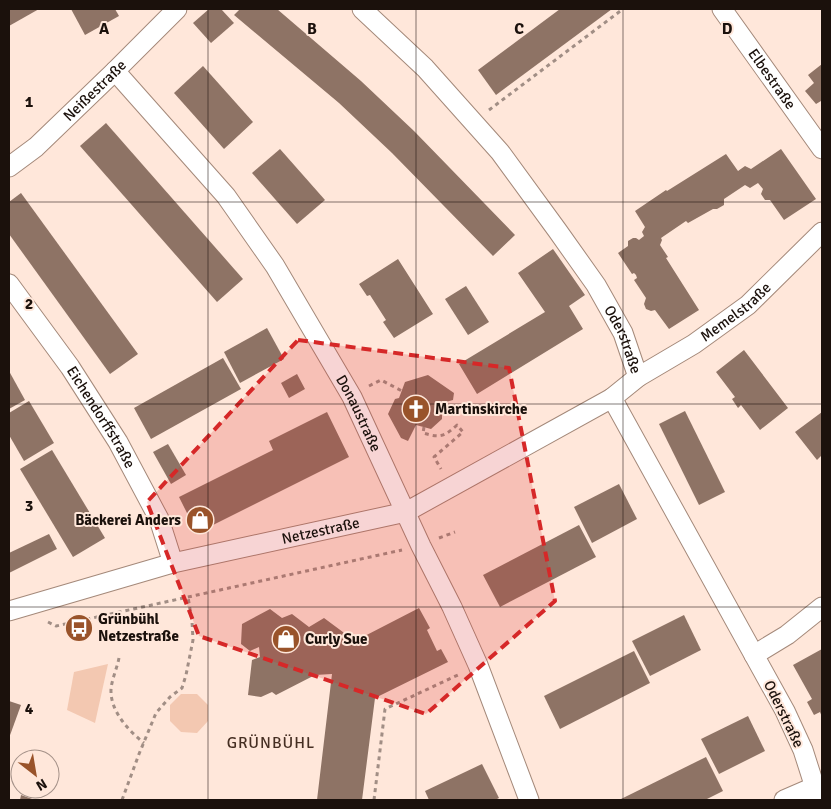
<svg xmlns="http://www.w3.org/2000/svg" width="831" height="809" font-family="Signika,sans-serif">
<rect width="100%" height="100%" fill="#ffe7da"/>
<g fill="#f3c8b1">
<path d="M 108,664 L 95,723 L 67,710 L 74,672 Z"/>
<path d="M 181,694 L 197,694 L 208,705 L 208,721 L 197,733 L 181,732 L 170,721 L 170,705 Z"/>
</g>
<g fill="#8e7365">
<path d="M 9,9 L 39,9 L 9,26 Z"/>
<path d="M 71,9 L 115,9 L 119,16 L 85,35 Z"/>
<path d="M 209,9 L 221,9 L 234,23 L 211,43 L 193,23 Z"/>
<path d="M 240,9 L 277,9 L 361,81 L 414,131 L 515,235 L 493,256 L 392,153 L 339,103 L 234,15 Z"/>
<path d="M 560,9 L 612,9 L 496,95 L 478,70 Z"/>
<path d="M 822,64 L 822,104 L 821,101 L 816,104 L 805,91 L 814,83 L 808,75 Z"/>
<path d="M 203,66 L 253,122 L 224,149 L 174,93 Z"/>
<path d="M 106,123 L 243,279 L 217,302 L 80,146 Z"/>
<path d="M 280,149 L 325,200 L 297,224 L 252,173 Z"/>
<path d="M 781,149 L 816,199 L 784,220 L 770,200 L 765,200 L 761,194 L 763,189 L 758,183 L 750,188 L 745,185 L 724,199 L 724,205 L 717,209 L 713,209 L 688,223 L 686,221 L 661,238 L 662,240 L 660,245 L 668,257 L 666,258 L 699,310 L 669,329 L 655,310 L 651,311 L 646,309 L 644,304 L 646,298 L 634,280 L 637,278 L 636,275 L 634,273 L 632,274 L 618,253 L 628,246 L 628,241 L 633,238 L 636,238 L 639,240 L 644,236 L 642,232 L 645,227 L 635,211 L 666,190 L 667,191 L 726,154 L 738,171 L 745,166 L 751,169 Z"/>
<path d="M 21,193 L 138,354 L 110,374 L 9,234 L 9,202 Z"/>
<path d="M 553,249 L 585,295 L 569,306 L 583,329 L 477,394 L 459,364 L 545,312 L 518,273 Z"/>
<path d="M 398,259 L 433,314 L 394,338 L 383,322 L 386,320 L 370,295 L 367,296 L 359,284 Z"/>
<path d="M 466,286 L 489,322 L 468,335 L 445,299 Z"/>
<path d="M 267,328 L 284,359 L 240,383 L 224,352 Z"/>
<path d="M 744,350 L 788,408 L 760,430 L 741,405 L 738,408 L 732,399 L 735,397 L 716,372 Z"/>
<path d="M 223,358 L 241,389 L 151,439 L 134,408 Z"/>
<path d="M 9,371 L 25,400 L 9,409 Z"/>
<path d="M 297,374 L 305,389 L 289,398 L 281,383 Z"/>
<path d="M 428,375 L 454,393 L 453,400 L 442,403 L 442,419 L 431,429 L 416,425 L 408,441 L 401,438 L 388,414 L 395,399 L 399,398 L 405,382 Z"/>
<path d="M 29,401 L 54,443 L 24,461 L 9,435 L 9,413 Z"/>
<path d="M 685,411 L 725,492 L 699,505 L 659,424 Z"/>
<path d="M 327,412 L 349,457 L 197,533 L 179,497 L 273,450 L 269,441 Z"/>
<path d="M 822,412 L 822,455 L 817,460 L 795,432 Z"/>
<path d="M 168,444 L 186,475 L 171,484 L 153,452 Z"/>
<path d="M 52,450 L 105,538 L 73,557 L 20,469 Z"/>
<path d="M 619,484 L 637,519 L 592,543 L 574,507 Z"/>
<path d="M 579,525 L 596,557 L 500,607 L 483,575 Z"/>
<path d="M 49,534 L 57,549 L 9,573 L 9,553 Z"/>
<path d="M 419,608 L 430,628 L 427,630 L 437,651 L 441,649 L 448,662 L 375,698 L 362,800 L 317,800 L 332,674 L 315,675 L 276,695 L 272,692 L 261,697 L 248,695 L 252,660 L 260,657 L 259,647 L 250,651 L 241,644 L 242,624 L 270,609 L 282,618 L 292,614 L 309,627 L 324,618 L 355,641 Z"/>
<path d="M 684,615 L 701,650 L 650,676 L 632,641 Z"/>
<path d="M 822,649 L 822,717 L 820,712 L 814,715 L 807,702 L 812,699 L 793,665 Z"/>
<path d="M 634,651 L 650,683 L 560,729 L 544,696 Z"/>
<path d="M 9,701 L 21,705 L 9,738 Z"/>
<path d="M 748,716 L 765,751 L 719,774 L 701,739 Z"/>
<path d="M 706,757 L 723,791 L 705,800 L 619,800 Z"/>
<path d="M 482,764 L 499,798 L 495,800 L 429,800 L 425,791 Z"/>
<path d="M 21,795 L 35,800 L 20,800 Z"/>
</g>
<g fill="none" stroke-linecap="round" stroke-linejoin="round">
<defs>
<g id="minor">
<path id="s1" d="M 362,9 L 425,68 L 500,152 L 557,230 L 596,285 L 623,333 L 638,377"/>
<path id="s2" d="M 722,9 L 822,149"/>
<path id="s3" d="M 115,71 L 226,196 L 275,266 L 352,397 L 421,546 L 452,607 L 478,665 L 529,800"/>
<path id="s4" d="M 9,167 L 36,147 L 115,71 L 177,9"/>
<path id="s5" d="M 9,284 L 70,367 L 118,442 L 159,519 L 173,563"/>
<path id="s6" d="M 9,611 L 173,563 L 406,512 L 612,398"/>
<path d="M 754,655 L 787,635 L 822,607"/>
<path d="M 784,800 L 814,787"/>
<path id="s7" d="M 819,800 L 803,750 L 785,711 L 612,398 L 638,377 L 694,344 L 748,305 L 822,232"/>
</g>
</defs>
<use href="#minor" stroke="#a4897a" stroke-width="21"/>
<g stroke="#a18e85" stroke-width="3" stroke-dasharray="4 4" stroke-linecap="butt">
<path d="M 489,110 L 623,9"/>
<path d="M 369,386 L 381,380 L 402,391"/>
<path d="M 424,427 L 423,433 C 440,438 444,437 457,425 L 463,432 L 434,457 L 441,469"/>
<path d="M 439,538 L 455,532"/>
<path d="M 48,622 L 56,626 L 402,550"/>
<path d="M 119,658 C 117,668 112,679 111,689 C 110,711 128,730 144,743"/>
<path d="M 122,800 L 139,754 L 156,713 L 170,697 L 182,688 L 186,675 L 193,640 L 192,621 L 188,597"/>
<path d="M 374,800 L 385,709 L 460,674"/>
</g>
<use href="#minor" stroke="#fff" stroke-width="19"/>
</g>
<path fill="#d62828" fill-opacity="0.2" stroke="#d62828" stroke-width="4" stroke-dasharray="10 6" stroke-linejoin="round" d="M 298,340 L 509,368 L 555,601 L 426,714 L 199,636 L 147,502 Z"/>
<path fill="none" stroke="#1b110c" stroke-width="1" stroke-opacity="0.55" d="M 208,9 L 208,800M 416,9 L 416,800M 623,9 L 623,800M 9,202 L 822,202M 9,404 L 822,404M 9,607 L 822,607"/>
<defs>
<symbol id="church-disc" viewBox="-11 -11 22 22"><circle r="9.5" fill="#99532a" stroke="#ffe7da"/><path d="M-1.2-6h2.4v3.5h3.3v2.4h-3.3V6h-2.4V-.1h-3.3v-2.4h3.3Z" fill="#fff"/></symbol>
<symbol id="shop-disc" viewBox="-11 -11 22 22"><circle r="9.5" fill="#99532a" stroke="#ffe7da"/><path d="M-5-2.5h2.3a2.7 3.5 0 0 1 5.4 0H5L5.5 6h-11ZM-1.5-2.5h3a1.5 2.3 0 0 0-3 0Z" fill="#fff"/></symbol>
<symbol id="bus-disc" viewBox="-11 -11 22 22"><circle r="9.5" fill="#99532a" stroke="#ffe7da"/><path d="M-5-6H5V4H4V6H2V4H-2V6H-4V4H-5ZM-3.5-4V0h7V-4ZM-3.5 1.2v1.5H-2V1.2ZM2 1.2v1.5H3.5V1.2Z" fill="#fff"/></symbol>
</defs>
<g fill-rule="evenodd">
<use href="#church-disc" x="400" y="393" width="32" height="32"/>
<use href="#shop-disc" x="184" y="504" width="32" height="32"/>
<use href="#bus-disc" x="63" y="612" width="32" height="32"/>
<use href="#shop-disc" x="270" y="623" width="32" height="32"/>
</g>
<g text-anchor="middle" stroke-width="4" stroke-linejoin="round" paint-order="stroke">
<g font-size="15" fill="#1b110c" stroke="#ffe7da">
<text dy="5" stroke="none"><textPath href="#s2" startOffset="86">Elbestraße</textPath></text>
<text dy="5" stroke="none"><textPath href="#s4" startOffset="115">Neißestraße</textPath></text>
<text dy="5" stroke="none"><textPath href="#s7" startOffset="604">Memelstraße</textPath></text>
<text dy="5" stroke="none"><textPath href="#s1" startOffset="424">Oderstraße</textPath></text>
<text dy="5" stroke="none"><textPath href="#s3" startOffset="422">Donaustraße</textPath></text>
<text dy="5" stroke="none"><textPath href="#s5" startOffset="162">Eichendorffstraße</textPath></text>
<text dy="5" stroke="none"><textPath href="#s6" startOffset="322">Netzestraße</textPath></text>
<text transform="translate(784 714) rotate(64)" y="5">Oderstraße</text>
</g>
<g font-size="15" font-weight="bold" fill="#1b110c" stroke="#ffe7da" text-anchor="start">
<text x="435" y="414">Martinskirche</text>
<text x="181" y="525" text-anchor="end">Bäckerei Anders</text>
<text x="98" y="624">Grünbühl<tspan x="98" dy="17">Netzestraße</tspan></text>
<text x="305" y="644">Curly Sue</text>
</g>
<g font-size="16" letter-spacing="1" fill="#462f23" stroke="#ffe7da">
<text x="271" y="748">GRÜNBÜHL</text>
</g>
</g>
<g font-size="16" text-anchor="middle" font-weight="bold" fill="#1b110c" stroke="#ffe7da" stroke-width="4" stroke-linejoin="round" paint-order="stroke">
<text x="104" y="34">A</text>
<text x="312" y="34">B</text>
<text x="519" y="34">C</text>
<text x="727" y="34">D</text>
<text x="29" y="107">1</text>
<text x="29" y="309">2</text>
<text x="29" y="511">3</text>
<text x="29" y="714">4</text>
</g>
<rect width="831" height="809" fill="none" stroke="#1b110c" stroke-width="20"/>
<g transform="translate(35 774) rotate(149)"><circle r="24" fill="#ffe7da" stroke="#a49188"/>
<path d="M0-4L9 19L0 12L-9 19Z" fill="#99532a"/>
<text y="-8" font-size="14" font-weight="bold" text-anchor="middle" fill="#1b110c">N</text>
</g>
</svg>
